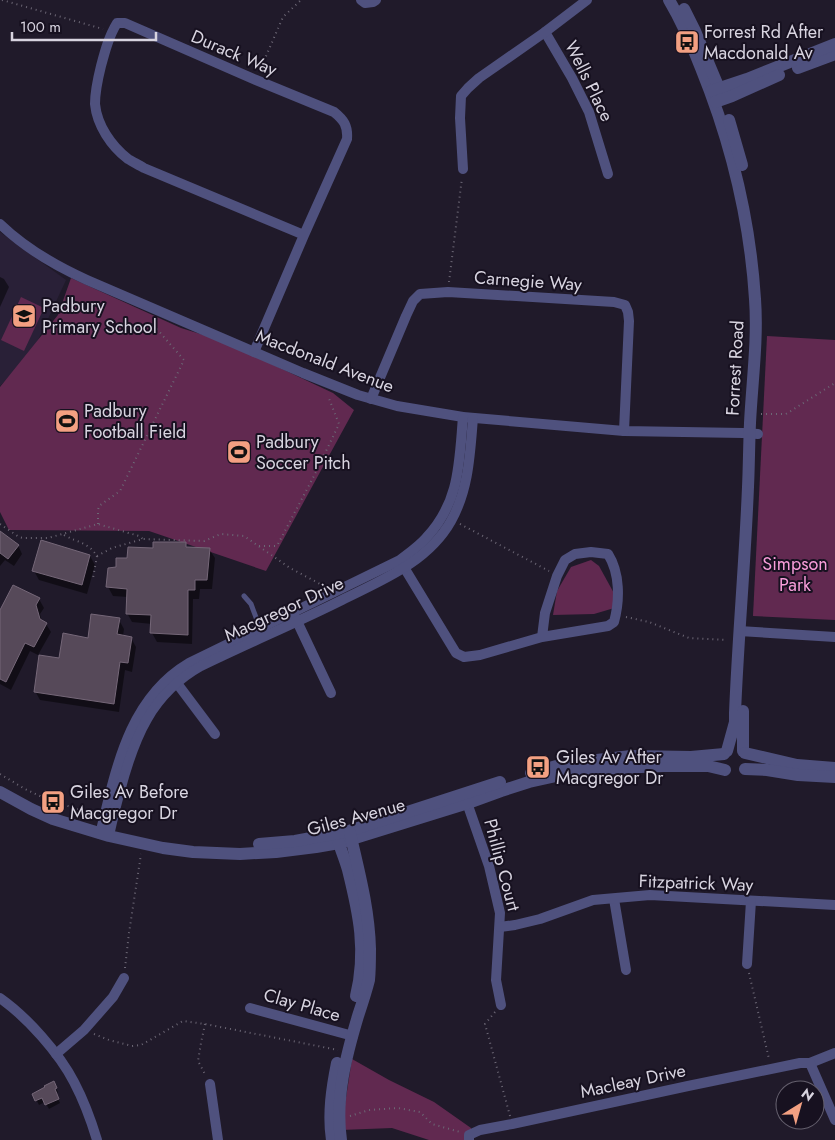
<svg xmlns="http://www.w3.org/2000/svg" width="835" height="1140" font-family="Jost,sans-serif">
<rect width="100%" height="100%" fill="#201a2a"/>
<path fill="#292037" d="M 0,232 L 66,280 L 32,353 L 0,386 Z"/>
<g fill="#612950">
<path d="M 71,278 L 181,328 L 223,341 L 333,393 L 354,410 L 266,571 L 149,531 L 9,530 L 0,512 L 0,387 L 58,315 Z"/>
<path d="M 21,297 L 44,308 L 24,351 L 1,340 Z"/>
<path d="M 767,336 L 835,340 L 835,620 L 753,616 Z"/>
<path d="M 591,560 L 599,566 L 621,606 L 594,614 L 553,615 L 557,591 L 571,567 Z"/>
<path d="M 352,1059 L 389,1080 L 434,1102 L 471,1128 L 471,1140 L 429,1140 L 392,1128 L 341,1130 Z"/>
</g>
<g fill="#0007">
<path d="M 0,277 L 4,279 L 9,287 L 0,307 Z"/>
<path d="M 0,533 L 18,545 L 22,554 L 14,566 L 5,560 L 0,566 Z"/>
<path d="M 185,544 L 188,548 L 209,549 L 215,558 L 212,589 L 200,589 L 199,599 L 193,599 L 192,644 L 157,642 L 152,633 L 152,624 L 132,622 L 127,613 L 128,597 L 113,596 L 108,587 L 117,568 L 128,559 L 154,550 Z"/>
<path d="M 90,556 L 95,565 L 87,594 L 39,580 L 34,571 Z"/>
<path d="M 39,599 L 44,608 L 40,614 L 42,622 L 46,624 L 51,632 L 38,655 L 30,651 L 11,690 L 0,684 L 0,609 L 1,610 Z"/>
<path d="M 119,620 L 124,629 L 123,636 L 131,638 L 136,647 L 132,672 L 125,670 L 119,712 L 40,700 L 35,691 L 60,660 Z"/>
<path d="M 53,1083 L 58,1092 L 56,1094 L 60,1103 L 49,1109 L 45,1102 L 39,1105 L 34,1095 Z"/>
</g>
<g fill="#564959" stroke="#756778">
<path d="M 0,531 L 19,545 L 8,559 L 0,553 Z"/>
<path d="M 41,540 L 90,555 L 82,585 L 32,571 Z"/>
<path d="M 153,542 L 186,542 L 186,547 L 210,548 L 207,580 L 195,580 L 195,590 L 188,590 L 188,635 L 150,633 L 151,615 L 126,614 L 127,589 L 106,587 L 108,568 L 116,567 L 116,558 L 127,558 L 128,547 L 153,548 Z"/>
<path d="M 13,585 L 40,598 L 36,605 L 40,619 L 47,623 L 34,647 L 25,643 L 6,682 L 0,679 L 0,610 Z"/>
<path d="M 91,614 L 120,618 L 117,634 L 132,637 L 128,663 L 120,662 L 114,704 L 34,692 L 39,655 L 59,658 L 63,633 L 88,638 Z"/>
<path d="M 54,1081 L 57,1088 L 55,1089 L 59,1099 L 45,1105 L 42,1098 L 35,1101 L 32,1094 L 45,1087 L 44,1086 Z"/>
</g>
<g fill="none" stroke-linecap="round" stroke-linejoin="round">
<g stroke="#6c6775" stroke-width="2" stroke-dasharray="1 4" stroke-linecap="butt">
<path d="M 2,0 L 103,29"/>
<path d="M 260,70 L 283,17 L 301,0"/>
<path d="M 449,282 L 462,178"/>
<path d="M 761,414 L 786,414 L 835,383"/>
<path d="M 0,524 L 19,537 L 23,538 L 48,538 L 98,524 L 139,536 L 143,539"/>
<path d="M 98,524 L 98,510 L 99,506 L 120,491 L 184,360 L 156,328"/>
<path d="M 460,524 L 549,571"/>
<path d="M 64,535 C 78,543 88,542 97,556 L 93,578"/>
<path d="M 259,546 L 276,546 L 278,544 L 315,474 L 339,424 L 328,396"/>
<path d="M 97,556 L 112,548 L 143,539 L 204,541 L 221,534 L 244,536 L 290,568 L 324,586 L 324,588"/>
<path d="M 626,617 L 649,622 L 689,638 L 727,640"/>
<path d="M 0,774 L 25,789 L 42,797 L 85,812 L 95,812"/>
<path d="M 125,968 L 129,933 L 141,854"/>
<path d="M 749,973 L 769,1059"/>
<path d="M 495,1012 L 485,1024 L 510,1116"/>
<path d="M 205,1024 L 201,1043 L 198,1061 L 206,1076"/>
<path d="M 94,1034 L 109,1040 L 132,1046 L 141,1045 L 183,1021 L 205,1024 L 338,1050"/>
<path d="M 350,1116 L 369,1110 L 398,1108 L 420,1112 L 432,1124 L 460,1132"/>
</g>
<path stroke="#4f517e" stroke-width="5" d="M 244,596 L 251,604 L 260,628"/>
<g stroke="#4f517e" stroke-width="10">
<path d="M 361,0 L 365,3 L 373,2 L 376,0"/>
<path d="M 545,32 L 572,78 L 589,112 L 608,174"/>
<path d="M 463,169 L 460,118 L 461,96 L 468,88 L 479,78 L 545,32 L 587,0"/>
<path d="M 0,224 C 25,248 56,266 87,280 L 303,373 L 358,395 L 397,406 L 463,417 L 624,431 L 743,433 L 758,434"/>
<path d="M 254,352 L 304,235 L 347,139 C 348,126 344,120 334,112 L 256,80 L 125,23 L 117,23 C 109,36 105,51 101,66 C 98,78 95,92 95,104 C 97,125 111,146 128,159 C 133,162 139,165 144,168 L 304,235"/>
<path d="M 371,399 L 406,316 L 413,301 L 420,294 L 448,292 L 614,302 L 625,305 L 628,312 L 629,321 L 624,431"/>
<path d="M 402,564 L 456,653 L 464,657 L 480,655 L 542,637 L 608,626 L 614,622 C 620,600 620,573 608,554 L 591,552 L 575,554 L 565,560 L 557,576 L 545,613 L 542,637"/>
<path d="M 295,617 L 331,693"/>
<path d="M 739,631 L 835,637"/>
<path d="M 173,678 L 215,734"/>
<path d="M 465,797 L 489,866 L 500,913 L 496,980 L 501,1005"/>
<path d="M 100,834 C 116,770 128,699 189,663 L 400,560 C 409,553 419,546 426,538 C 460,502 459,463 463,417"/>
<path d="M 109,836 C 112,821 116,806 120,791 C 134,738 151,694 201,666 C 248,643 296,623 342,600 C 382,580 428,562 451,521 C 469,489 470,453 473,418"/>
<path d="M 614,899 L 626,970"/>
<path d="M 500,927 L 515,925 L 540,919 L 593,900 L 650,895 L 835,905"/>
<path d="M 747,964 L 751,901"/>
<path d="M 0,998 C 27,1017 59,1053 74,1082 C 84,1101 91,1120 97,1140"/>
<path d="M 250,1008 L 353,1036"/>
<path d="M 56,1054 L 84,1030 L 113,997 L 124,978"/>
<path d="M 810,1063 L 835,1053"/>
<path d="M 210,1084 L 218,1140"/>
<path d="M 469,1140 L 469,1135 L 480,1130 L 512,1124 L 688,1086 L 800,1063 L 810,1063 L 835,1120"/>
</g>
<g stroke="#4f517e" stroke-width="12">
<path d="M 669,0 C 682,22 692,45 701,68 C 731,142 750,220 755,299 C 758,340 752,382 750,423 C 749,445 749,466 748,487 C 745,563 738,638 735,713 L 735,722 L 727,751"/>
<path d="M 684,9 L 695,31 L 721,93"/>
<path d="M 798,68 L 835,54"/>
<path d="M 711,91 L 747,79 L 835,44"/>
<path d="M 715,102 L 732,96 L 779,75"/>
<path d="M 729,120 L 742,165"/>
<path d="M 743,711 L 743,751"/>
<path d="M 745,753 L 797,765 L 835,768"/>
<path d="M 745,769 L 767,770 L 798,775 L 835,777"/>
<path d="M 531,773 L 560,765 L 580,762 L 631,756 L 691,757 L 724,754"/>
<path d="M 0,792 L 31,809 L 53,819 L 109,836 L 163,848 L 193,852 L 240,854 L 276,852 L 316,847 L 339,843 L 468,803 L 501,791 L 529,782 L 579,771 L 598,769 L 663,766 L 708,766 L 725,770"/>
<path d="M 337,837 C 340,848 345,859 348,870 C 359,914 367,951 356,996"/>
<path d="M 259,844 L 295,841 L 349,831 L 500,782"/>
<path d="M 332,1140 C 328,1114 332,1088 337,1063"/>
<path d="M 341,1140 C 335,1098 346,1056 358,1016 C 362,1004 366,992 369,980 C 370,970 370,960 370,949 C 369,909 359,872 350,833"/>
</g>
</g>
<defs>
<symbol id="bus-square" viewBox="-11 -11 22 22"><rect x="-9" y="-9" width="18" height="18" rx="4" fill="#f3a082" stroke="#171120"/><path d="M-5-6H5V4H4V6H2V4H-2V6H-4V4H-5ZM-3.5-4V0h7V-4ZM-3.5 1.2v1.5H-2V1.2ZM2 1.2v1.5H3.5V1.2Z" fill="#111"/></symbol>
<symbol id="school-square" viewBox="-11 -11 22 22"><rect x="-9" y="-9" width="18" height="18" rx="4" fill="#f3a082" stroke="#171120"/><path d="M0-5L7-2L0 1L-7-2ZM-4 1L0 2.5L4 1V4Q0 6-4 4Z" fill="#111"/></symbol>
<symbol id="stadium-square" viewBox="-11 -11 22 22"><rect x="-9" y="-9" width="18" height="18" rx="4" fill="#f3a082" stroke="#171120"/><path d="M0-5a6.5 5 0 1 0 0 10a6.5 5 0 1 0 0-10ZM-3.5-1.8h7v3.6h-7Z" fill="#111"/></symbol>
</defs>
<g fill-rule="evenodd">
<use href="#bus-square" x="673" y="28" width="28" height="28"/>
<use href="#school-square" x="10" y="302" width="28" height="28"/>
<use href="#stadium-square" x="53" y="407" width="28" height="28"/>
<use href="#stadium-square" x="225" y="438" width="28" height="28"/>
<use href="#bus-square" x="524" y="753" width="28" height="28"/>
<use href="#bus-square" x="39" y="788" width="28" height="28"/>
</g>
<g text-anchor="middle" stroke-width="4" stroke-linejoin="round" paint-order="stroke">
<g font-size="18" fill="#d8d4e0" stroke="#171120" text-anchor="start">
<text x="704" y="38">Forrest Rd After<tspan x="704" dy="21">Macdonald Av</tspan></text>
<text x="42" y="312">Padbury<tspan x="42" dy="21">Primary School</tspan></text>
<text x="84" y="417">Padbury<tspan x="84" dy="21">Football Field</tspan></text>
<text x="256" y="448">Padbury<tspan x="256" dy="21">Soccer Pitch</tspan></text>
<text x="556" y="763">Giles Av After<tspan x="556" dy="21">Macgregor Dr</tspan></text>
<text x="70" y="798">Giles Av Before<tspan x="70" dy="21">Macgregor Dr</tspan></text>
</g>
<g font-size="18" fill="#d8d4e0" stroke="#171120">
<text transform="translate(234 53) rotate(23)" y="6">Durack Way</text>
<text transform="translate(589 81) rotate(64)" y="6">Wells Place</text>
<text transform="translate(528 281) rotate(4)" y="6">Carnegie Way</text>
<text transform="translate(325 361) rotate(21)" y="6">Macdonald Avenue</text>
<text transform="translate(735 368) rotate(-87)" y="6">Forrest Road</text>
<text transform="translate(284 609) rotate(-25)" y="6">Macgregor Drive</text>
<text transform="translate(356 817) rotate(-15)" y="6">Giles Avenue</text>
<text transform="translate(502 865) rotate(75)" y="6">Phillip Court</text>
<text transform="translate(696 883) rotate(2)" y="6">Fitzpatrick Way</text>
<text transform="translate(302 1005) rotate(16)" y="6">Clay Place</text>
<text transform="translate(633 1081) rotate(-12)" y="6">Macleay Drive</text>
</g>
<g font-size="18" fill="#f89dda" stroke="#171120">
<text x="795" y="570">Simpson<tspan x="795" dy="21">Park</tspan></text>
</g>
</g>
<g transform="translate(800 1105) rotate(37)"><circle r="24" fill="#171120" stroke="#645f6d"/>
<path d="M0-4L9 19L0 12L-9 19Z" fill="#f3a082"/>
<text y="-8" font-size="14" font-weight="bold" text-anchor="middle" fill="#d8d4e0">N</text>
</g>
<path d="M12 32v8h144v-8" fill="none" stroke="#d8d4e0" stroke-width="2.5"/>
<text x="20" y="32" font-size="15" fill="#d8d4e0" stroke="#171120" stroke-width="4" paint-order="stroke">100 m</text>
</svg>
